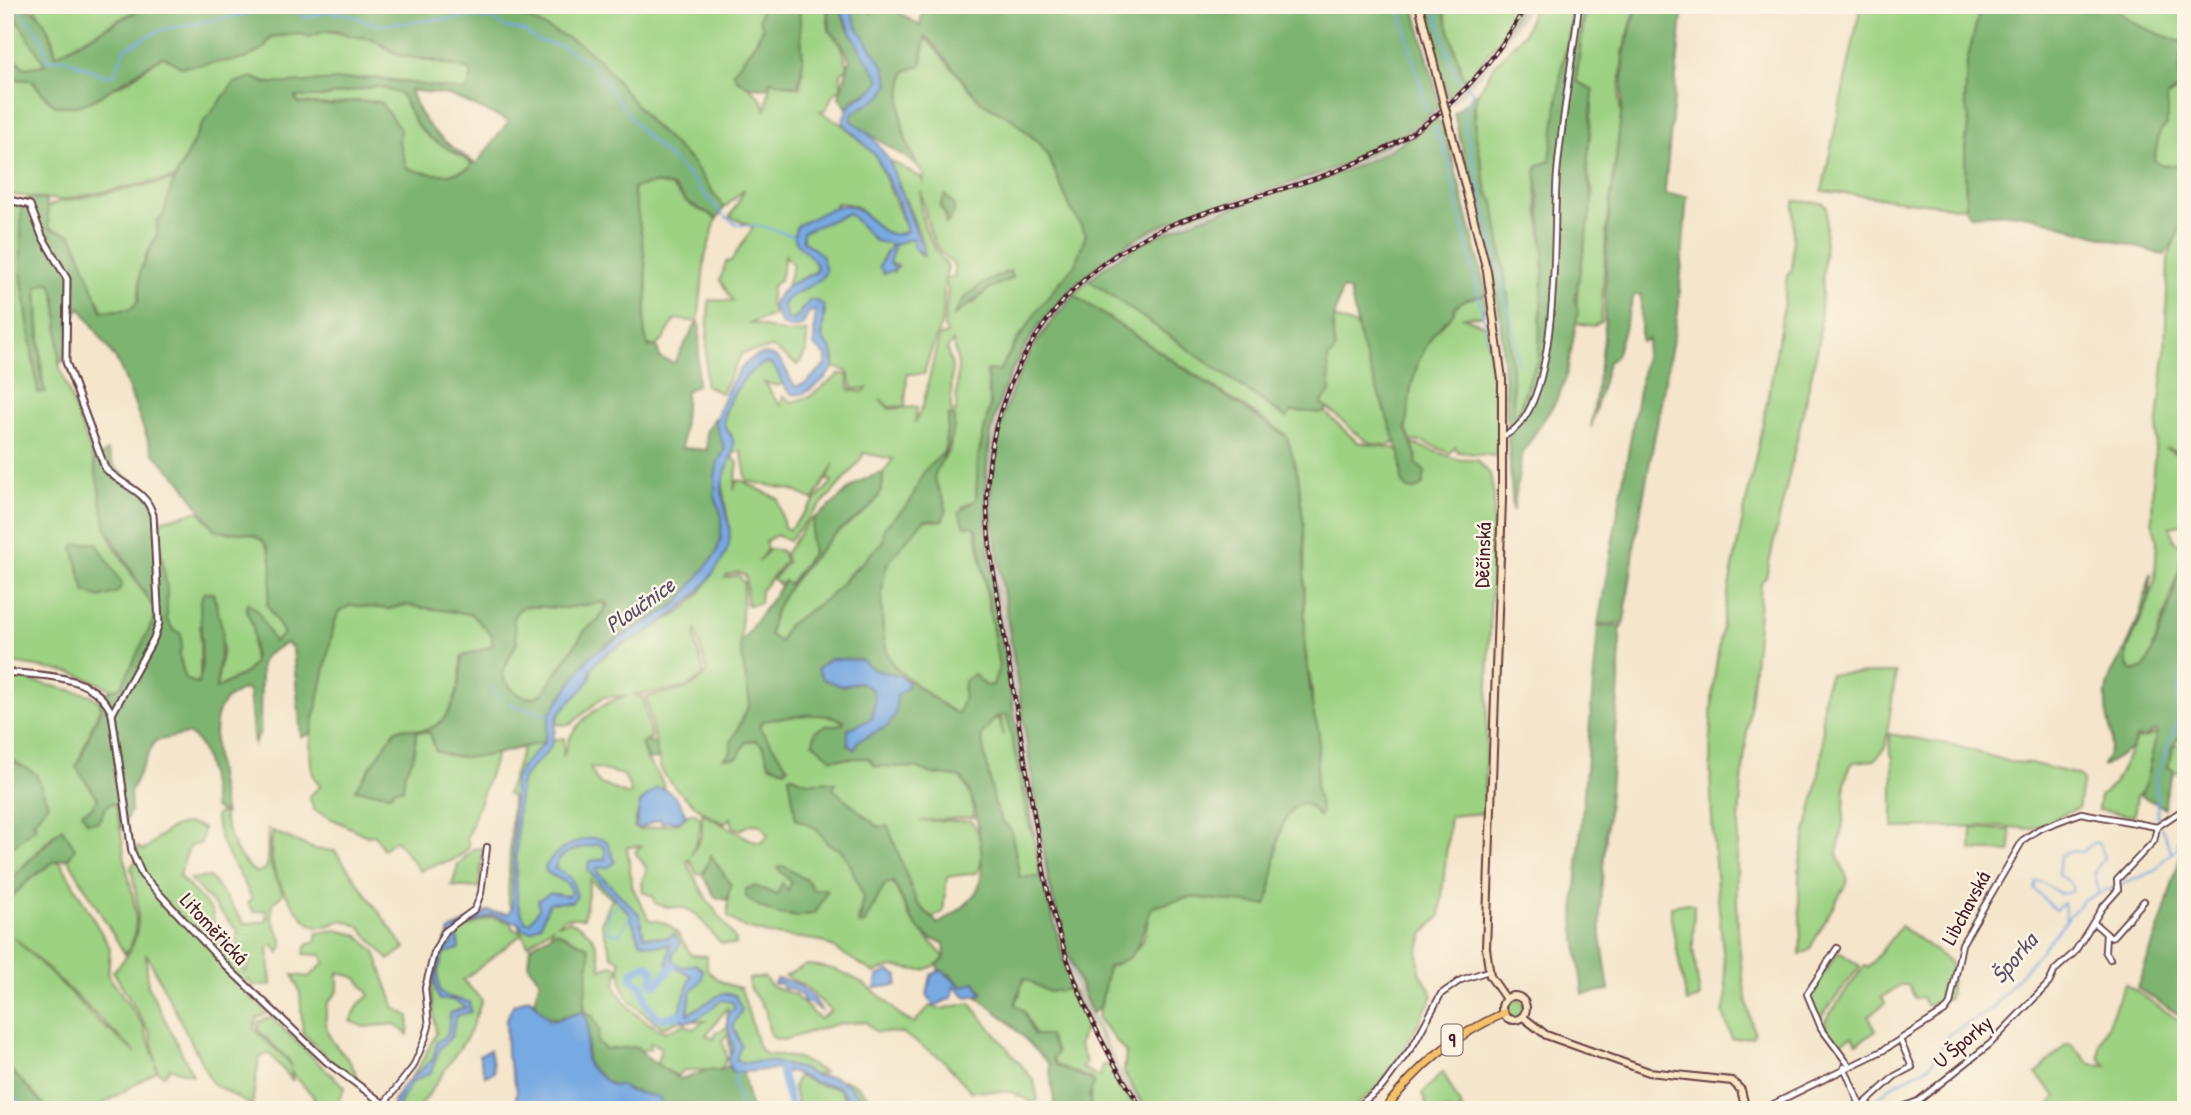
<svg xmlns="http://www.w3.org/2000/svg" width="2191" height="1115" font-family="'Patrick Hand',sans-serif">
<rect width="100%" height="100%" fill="#fcf5e5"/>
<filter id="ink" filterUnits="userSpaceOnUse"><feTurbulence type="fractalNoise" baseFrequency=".0143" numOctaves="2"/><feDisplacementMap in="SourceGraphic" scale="14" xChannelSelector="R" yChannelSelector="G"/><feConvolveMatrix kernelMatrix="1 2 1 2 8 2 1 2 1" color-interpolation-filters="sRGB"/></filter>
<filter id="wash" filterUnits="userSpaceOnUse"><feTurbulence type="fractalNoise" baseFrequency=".00686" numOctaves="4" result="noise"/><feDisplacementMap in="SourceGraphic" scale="28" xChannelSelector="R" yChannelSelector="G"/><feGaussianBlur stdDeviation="1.57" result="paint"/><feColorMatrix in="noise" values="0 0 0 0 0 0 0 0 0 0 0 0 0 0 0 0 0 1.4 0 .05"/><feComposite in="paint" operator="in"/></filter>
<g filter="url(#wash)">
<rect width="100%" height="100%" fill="#f4e5cb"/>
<path fill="#c8c4b8" d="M 1523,5 L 1530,5 L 1487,69 L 1459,98 L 1413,136 L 1339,174 L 1175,227 L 1138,245 L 1099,271 L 1049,322 L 1021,366 L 1008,396 L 992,465 L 992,530 L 1049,883 L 1060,929 L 1082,992 L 1123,1075 L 1147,1110 L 1139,1110 L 1085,1015 L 1061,952 L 1043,884 L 986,530 L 986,464 L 1002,394 L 1016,363 L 1044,318 L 1096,266 L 1120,248 L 1172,221 L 1337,168 L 1392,141 L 1426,118 L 1463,86 L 1492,53 Z"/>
<g fill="#9dd283" stroke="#747857" stroke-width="2" fill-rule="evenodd">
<path d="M 5,5 L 36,46 L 45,65 L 24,68 L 5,47 Z"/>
<path d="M 33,5 L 156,5 C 132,7 82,43 56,55 L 51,34 Z"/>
<path d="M 500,5 L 762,5 L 759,19 L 763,27 C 755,47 739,58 736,79 C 749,87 762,94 766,111 L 770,81 L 800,88 L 803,70 L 798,65 L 794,5 L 826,5 L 829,31 L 841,45 L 848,67 L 841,73 L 841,88 L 832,96 L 826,110 L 820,111 L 844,126 L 876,156 L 907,230 C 888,247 869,215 857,207 C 851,203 841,203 834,203 L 837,204 L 833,209 L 795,229 L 817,265 L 815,272 L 787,286 L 793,265 L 785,255 L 780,280 L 772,286 L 770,303 L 774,315 L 750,323 L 787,333 L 807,332 L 806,352 L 798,365 L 773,348 L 742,353 L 721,393 L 705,385 L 709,300 L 733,301 L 720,280 L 726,262 L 731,261 L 753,227 L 730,217 L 745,189 L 724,208 L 692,162 L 650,122 L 578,43 Z"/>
<path d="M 1442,5 L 1520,5 L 1506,32 L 1468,78 L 1463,77 Z"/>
<path d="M 1534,5 L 1570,5 L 1572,12 L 1550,162 L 1538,165 L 1536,191 L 1544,255 L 1538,363 C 1525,378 1529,405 1514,417 L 1508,297 L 1494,202 L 1487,191 L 1476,136 L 1475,99 L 1493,67 L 1525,32 Z"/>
<path d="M 1586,5 L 1636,5 L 1623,53 L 1619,98 L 1621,116 L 1606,235 L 1601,322 L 1594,326 L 1576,323 L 1578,284 L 1593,194 L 1587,170 L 1593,90 L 1576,82 Z"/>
<path d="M 1861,5 L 1981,5 L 1967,62 L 1965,103 L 1969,119 L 1965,148 L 1966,208 L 1822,191 Z"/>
<path d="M 2114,5 L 2186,5 L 2186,44 C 2164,35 2127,26 2114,5 Z"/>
<path d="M 326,31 L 373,39 L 394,53 L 470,70 L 472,77 L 466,91 C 435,90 405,79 374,78 C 342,77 282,93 255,78 L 202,124 L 175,178 L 60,200 L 5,194 L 5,142 L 12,140 L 13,136 L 11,130 L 12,136 L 5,140 L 5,79 L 31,80 L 47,99 L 59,106 L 77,106 L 128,81 L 163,56 L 181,67 L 264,48 L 271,37 C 290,33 307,37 326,31 Z"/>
<path d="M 925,37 L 981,102 L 1012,119 L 1040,144 L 1048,156 L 1070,207 L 1086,234 L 1075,264 L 1018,338 L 999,371 L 987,370 L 990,405 L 978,458 L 976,500 L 962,507 L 976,530 L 999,667 L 993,685 L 986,687 L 964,681 L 963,701 L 958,714 C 946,709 895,671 890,660 C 881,641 878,581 888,562 C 890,558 895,554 898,550 L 869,558 L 855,568 L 829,597 L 787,626 L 780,642 L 770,635 C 772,599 806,566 829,540 C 850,516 885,511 883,473 L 893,459 L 863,453 C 864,463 801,523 789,541 L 776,535 L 765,542 L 767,549 L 758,562 L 770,549 L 782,551 L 785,561 L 761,591 L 760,603 L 747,605 L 746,576 L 738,572 L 727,575 L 725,578 L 738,575 L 744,582 L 740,644 L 750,703 L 731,743 L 739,754 L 746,742 L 756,740 L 764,747 L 769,764 L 787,767 L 759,727 L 762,721 L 808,714 L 835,717 L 922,770 L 959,775 L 971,795 L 974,817 L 920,821 L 971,821 C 980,831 987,863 976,873 L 947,877 L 943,912 L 931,919 L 925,918 L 876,826 L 822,782 L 807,784 L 793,776 L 805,821 L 817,829 L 828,844 L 841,850 L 851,866 L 863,896 L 858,922 L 864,924 L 885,884 L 893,882 L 910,918 L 945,958 C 914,985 907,956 875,973 L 822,941 L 768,934 L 743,927 L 728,917 L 728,895 L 706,866 L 703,873 L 697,874 L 689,859 L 687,863 L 706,898 L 736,940 L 735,945 L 721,943 C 708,932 700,911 683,908 C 673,906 665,909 655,903 L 653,896 L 643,892 L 642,881 L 647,869 L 635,852 L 641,846 L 627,847 L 632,886 L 649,920 C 673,921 680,935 691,955 L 707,956 L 707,970 C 718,981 725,985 741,988 L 759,1048 L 765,1054 L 798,1058 L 824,1072 L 815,1076 C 784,1064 775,1063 741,1063 L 730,1053 L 728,1034 L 722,1040 C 725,1051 731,1059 720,1070 L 684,1070 L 677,1076 L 657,1065 L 661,1047 L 650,1043 L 650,1049 L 605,1057 L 594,1042 L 583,1000 L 549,943 L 552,927 L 528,945 L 522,934 L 463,980 L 482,1000 L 469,1034 L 418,1110 L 405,1110 L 393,1101 L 420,1065 L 436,1034 L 431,988 L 439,954 L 449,934 L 492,917 L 511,923 L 513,929 L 522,933 L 508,901 L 512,797 L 507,794 L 524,745 L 564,738 L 563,757 C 566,752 566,747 568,741 C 578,719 605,701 627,696 L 603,697 L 570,725 L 556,724 L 559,714 L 592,676 L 591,670 C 605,647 656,628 680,612 C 696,601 707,583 717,567 C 746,524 707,491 731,455 L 738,463 L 734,490 L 736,482 L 741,480 L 778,499 L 784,527 L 789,530 L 833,481 L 827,480 L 834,464 L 814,500 L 792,490 L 747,481 L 741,450 L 732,455 L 732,435 L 724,427 C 721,407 746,369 765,362 C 777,364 780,373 783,383 L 778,386 L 763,382 C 772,388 771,399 781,405 L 783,396 L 792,402 L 809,397 L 840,374 L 847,375 L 850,390 L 863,392 L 867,388 L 853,389 L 848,372 L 834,367 L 834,357 L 822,339 L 825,310 L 802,308 L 798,317 L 790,321 L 784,314 L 783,304 L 793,294 L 810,286 L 823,257 L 803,241 L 803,231 L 849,213 L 876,241 L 892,243 L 881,261 L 894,272 L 898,265 L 889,263 L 895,244 L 913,238 L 914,248 L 923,256 L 924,245 L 889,160 L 922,178 L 923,184 L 924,176 C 901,142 896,110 905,71 L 922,65 ZM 921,191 C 927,218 928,246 954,265 L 955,276 L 945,279 L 948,290 L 944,326 L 947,334 L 939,336 L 923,406 L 915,423 L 917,407 L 889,409 L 880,399 L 889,407 L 905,406 L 907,374 L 924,374 C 928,357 934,343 940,327 C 947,307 940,286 948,267 C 931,246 918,219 921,191 ZM 1006,272 L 1012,278 L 990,288 L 973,304 L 964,298 ZM 953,341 L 958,364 L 956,412 L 951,411 L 951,406 L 952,366 L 947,349 ZM 949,415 L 954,415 L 950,449 L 943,460 ZM 696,631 L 707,671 C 693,695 669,690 646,697 L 660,767 C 667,785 707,818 725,823 L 731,817 L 733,827 L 740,830 L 752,824 L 761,825 L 768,835 L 761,843 L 753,841 L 702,813 L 702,836 L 691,855 L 699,836 L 701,819 L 695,813 L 690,813 L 680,822 L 639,830 L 634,827 C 638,809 643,790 664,788 C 662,772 639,760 643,742 L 651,738 L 643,698 L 635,694 L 686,688 L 703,676 C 704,660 692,646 696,631 ZM 590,767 L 624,775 L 631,791 L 629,795 L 598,783 ZM 794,873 L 807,881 L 813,890 L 824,889 L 797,917 L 768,911 L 765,890 L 771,895 L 788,891 L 791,883 L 784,874 ZM 590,880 L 612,899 L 601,923 L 612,956 L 620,961 C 620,1002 633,1004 663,1028 L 676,1021 L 705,1021 L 693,1029 L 685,1024 L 665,1032 C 643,1022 626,1009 615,986 L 619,968 L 612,965 L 601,969 C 599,944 593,929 568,921 L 557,924 L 564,918 L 584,918 ZM 727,1008 L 727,1028 L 717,1032 L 714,1039 L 706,1035 Z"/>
<path d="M 2186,50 L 2186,160 L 2184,165 L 2160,165 L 2153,160 L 2167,97 L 2182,85 L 2179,76 L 2181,52 Z"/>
<path d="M 378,86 L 401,94 L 416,124 L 429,137 L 471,163 L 470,168 C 449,177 428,176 407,168 L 399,142 L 400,129 L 380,102 L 354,101 L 330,105 L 298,103 L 295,96 L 322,97 Z"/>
<path d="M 175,180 L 163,217 L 157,220 L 157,235 L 145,256 L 137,305 L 131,309 L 102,311 L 71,235 L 49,228 L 47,207 L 59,202 Z"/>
<path d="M 648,183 C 682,183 674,197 697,209 C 705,213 711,212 716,220 L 705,257 L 698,322 L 675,319 L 663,340 L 654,347 L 647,343 L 643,326 L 648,289 L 633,188 Z"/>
<path d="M 1794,201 L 1823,203 L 1827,207 L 1819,341 L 1766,577 L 1761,582 C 1753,731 1715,885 1754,1033 L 1752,1037 L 1732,1039 L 1723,1013 L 1727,995 C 1719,903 1707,812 1711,720 C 1712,683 1719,646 1725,610 C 1744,498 1775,389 1787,276 L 1792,270 Z"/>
<path d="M 5,202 L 21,207 L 21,271 L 33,362 L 43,387 L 37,287 L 49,282 L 53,286 L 58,313 L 59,365 L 94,462 L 111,541 L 143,592 C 150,598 155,606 154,616 C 153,628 125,684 117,691 L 74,673 L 5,662 Z"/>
<path d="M 2186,206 L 2186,294 L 2180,292 L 2186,303 L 2186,454 L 2165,448 L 2186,459 L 2186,523 L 2170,526 L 2174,541 L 2184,548 L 2184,557 L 2149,660 L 2143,669 L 2133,672 L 2127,666 L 2127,650 L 2149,601 L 2155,579 L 2157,539 L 2152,521 L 2153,472 L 2165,354 L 2168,259 Z"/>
<path d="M 1466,225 L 1486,305 L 1482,316 L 1462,317 L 1486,326 L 1498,434 L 1496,456 L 1458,452 L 1455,447 L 1450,453 L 1423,442 L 1402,441 L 1369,300 Z"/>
<path d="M 1089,280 L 1287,418 L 1291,411 L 1326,413 L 1357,442 L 1396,449 L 1398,445 L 1417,445 L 1460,460 L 1477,460 L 1490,474 L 1494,495 L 1484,813 L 1450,816 L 1440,916 L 1424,933 L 1418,952 L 1420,972 L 1433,996 C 1409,1037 1392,1085 1349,1110 L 1146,1110 L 1124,1072 L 1126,1053 L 1098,1018 L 1108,967 C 1125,960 1139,952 1145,934 C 1148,924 1147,916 1152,907 L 1191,897 L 1266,905 C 1278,882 1270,815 1302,803 L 1321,813 L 1316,789 L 1313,788 L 1312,690 L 1305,649 L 1304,528 L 1298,475 L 1285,434 L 1074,295 Z"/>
<path d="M 1334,318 L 1357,326 L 1396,443 C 1361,454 1347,418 1321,404 Z"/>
<path d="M 199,511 L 215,530 C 226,534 238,531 249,534 C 279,540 274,583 267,604 L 284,634 L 274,643 L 257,611 L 252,646 L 254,662 L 247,672 L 216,689 L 223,650 L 216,602 L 200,627 L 200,681 L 198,684 L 185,679 L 174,631 L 167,620 L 167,589 L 157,529 L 163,520 Z"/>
<path d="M 814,518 L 810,539 L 813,552 L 789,585 L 784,581 L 781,585 L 773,579 L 787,562 L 785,554 L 807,523 Z"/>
<path d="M 607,602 L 598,621 L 586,629 L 543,693 C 527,705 508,690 502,673 L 517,642 L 513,618 L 517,611 L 525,606 L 564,608 Z"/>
<path d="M 351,605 L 389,609 L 403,605 L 471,614 L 492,635 L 492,646 L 461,657 C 462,680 454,726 423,730 C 413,731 406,726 396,730 L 355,790 L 390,794 L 399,785 L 417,731 L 430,733 L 464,757 L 497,753 L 467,838 L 469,847 C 448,870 444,857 420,871 L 396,840 L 383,849 L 375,835 L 367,836 L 314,810 L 309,796 L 321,786 C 293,766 328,652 335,621 L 339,612 Z"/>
<path d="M 1896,673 L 1885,747 L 1875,760 L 1854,762 L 1849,767 L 1845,783 L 1844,818 L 1837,854 L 1848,880 L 1809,950 L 1800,955 C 1803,924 1796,895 1800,864 C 1805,827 1819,790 1822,753 C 1825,725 1818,701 1830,674 Z"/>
<path d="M 9,676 L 91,695 L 101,704 L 76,767 L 98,799 L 91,808 L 106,807 L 112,803 L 116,805 C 121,826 122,848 127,870 C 132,894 145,932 125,954 L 68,859 L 70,853 L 55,833 L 10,880 L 5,891 L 5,853 L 35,827 L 28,772 L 5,756 L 5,677 Z"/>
<path d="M 1007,715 L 1039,864 L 1040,877 L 1020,877 L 1011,830 L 1001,820 L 994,802 L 981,736 L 985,727 L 999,717 L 1003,736 L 1001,716 Z"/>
<path d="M 1889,734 L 1953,745 L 2010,762 L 2030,763 L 2078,775 L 2083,780 L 2078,808 L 2031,829 L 1999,826 L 1893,828 L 1893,758 L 1890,753 Z"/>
<path d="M 2157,734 L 2144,789 L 2137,796 L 2134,816 L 2098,810 L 2100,796 L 2114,784 L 2136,740 Z"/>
<path d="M 2174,745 L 2186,745 L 2186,777 L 2168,767 Z"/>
<path d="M 222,812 C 230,837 234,858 257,873 L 267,867 L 268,827 L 271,866 L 283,894 L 273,903 L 271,916 L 283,943 L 279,953 L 274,945 L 268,946 L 271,985 L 252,986 L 249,979 L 244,981 L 244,991 L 268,1013 L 257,1018 L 254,1029 L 288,1061 L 291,1067 L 289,1060 L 258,1030 L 259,1022 L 271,1017 C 297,1041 319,1065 345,1087 L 334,1110 L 303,1110 L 315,1098 L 291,1072 L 293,1081 L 269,1053 L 259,1058 L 252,1106 L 212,1083 L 146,953 L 148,986 L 193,1075 L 170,1068 L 164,1075 L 158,1072 L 156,1064 L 156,1071 L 147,1077 L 93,1110 L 49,1110 L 5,1064 L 5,904 L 18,888 L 55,861 L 61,863 L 110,948 L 108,975 L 143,1025 L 156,1062 L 150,1033 L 113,971 C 147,942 139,907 131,867 L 137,859 L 137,847 L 144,850 C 161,836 177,815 203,828 L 201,843 L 189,847 L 179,876 L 212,911 L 216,936 L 246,973 L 250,959 L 236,954 L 238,931 L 190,879 L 210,877 L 245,924 L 266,921 L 266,910 L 254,912 L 248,903 L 252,899 C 240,870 216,846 216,815 ZM 14,937 L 136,1053 L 99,1022 Z"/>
<path d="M 1972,828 L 2010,830 L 2011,852 L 1971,850 Z"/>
<path d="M 272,831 L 314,849 L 335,851 L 405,948 L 389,960 L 359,926 L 343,920 C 334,922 326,929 317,927 C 301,923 276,881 273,865 C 271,855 272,842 272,831 Z"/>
<path d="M 483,848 L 479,888 L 452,886 L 458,865 L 473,849 Z"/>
<path d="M 1687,903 L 1694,904 L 1693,948 L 1700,998 L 1687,1002 L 1671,919 L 1671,906 Z"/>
<path d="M 1901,926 L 1949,961 L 1952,967 L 1949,998 L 1926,1005 L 1922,997 L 1915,999 L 1909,985 L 1902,985 L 1882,997 L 1885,1003 L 1869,1016 L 1876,1031 L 1857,1043 L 1853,1036 L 1839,1044 L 1826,1031 L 1825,1021 L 1864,966 L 1868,968 Z"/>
<path d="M 336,930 L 358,935 L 375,952 L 395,1008 L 409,1016 L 408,1035 L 395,1024 L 364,1027 L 350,1021 L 360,1003 L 370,995 L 357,978 L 338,972 L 338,991 L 327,1004 C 319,1049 349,1046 358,1080 L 329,1060 L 303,1033 L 300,993 L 293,975 L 309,977 L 325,962 L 321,955 L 304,954 L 307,945 L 316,941 L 317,933 Z"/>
<path d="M 1839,952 L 1860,966 L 1819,1020 L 1810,997 L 1812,989 Z"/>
<path d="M 806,965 C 834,965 858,978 880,996 C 893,1006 898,1018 914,1023 L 930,1006 L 941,1009 L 970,1003 L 1034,1081 L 1038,1100 L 1032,1102 L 1011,1092 L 971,1091 L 942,1059 L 902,1033 L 876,1032 L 866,1022 L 837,1024 L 783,1040 L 773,1038 C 766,1029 769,1020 765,1010 C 760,998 748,994 749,979 L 764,977 L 772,987 L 793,994 L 820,1019 L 831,1011 L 806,987 L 785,976 Z"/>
<path d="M 1024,978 L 1049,992 L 1064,988 L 1074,992 L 1087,1022 L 1079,1044 L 1086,1062 L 1082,1068 L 1100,1077 L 1103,1065 L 1110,1065 L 1137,1110 L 1089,1110 L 1092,1079 L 1056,1065 L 1053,1059 L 1057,1052 L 1048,1035 L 1036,1037 L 1024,1011 L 1016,1007 L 1015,1000 L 1020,995 L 1021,981 Z"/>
<path d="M 2125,984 L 2186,1025 L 2186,1110 L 2047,1110 L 2056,1096 L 2036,1074 L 2066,1044 L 2071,1044 L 2090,1064 L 2106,1065 L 2099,1057 L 2099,1045 Z"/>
<circle cx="1514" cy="1008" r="9"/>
<path d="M 1443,1072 L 1462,1109 L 1462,1110 L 1429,1110 L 1422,1094 Z"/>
<path d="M 798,1076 L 820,1085 L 839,1088 L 845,1099 L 859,1110 L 799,1110 L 793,1087 Z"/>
</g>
<g fill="#7eb471" stroke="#646a4e" stroke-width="2" fill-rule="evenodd">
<path d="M 8,5 C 44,5 47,26 56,55 L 146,6 L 224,5 L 217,7 L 224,10 L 245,5 L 500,5 L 578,43 L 600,60 L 650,122 L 692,162 L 724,208 L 716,220 L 713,216 L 688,203 L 674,187 L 656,183 L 633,188 C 639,220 646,254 647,287 C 648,308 639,327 649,347 L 657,346 L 660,358 L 674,363 L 698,321 L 700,327 L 697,385 L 686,391 L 682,448 L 707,450 L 706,431 L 714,418 L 725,450 L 715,477 L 715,496 L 722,516 L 721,539 L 716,554 L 677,604 L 608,643 L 586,661 L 550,714 L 545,742 C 513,748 466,768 435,750 L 430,733 L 417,731 L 413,759 L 405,772 L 403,789 L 395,789 L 390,794 L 355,790 L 396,730 C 405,726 413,731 423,730 C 454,726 462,680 461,657 L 492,646 L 492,635 L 471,614 L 403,605 L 389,609 L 351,605 L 339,612 L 335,621 L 311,734 L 301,737 L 293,648 L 286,643 L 266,655 L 261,664 L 260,732 L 254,744 L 249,691 L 244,689 C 236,693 227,697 222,705 C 207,726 220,788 225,814 L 214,808 C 211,788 208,740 187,734 L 155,741 L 130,792 L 131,810 L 121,829 L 116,805 L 112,803 L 106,807 L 98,822 L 87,822 L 82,812 L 91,808 L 98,798 L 76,767 C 87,748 89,727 102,709 L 99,701 L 110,690 L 121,687 L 154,619 L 154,609 L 106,528 L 94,462 L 107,451 C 110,456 112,462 115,467 C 129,483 172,502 157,530 L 167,589 L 167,620 L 174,631 L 181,633 L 182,647 L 179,654 L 185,679 L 198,684 L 202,670 L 200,602 L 204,592 L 213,593 L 223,631 L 216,689 L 247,672 L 254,662 L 253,627 L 246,608 L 247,603 L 258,611 L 274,642 L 284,634 L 267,604 C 272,582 280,541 249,534 C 238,531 226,534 215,530 L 179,479 L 153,453 L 119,364 L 80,307 L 74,316 L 72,349 L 59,365 C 58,347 61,294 49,282 L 37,287 L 41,379 L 46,392 L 38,393 L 21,271 L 21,207 L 29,198 L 46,200 L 49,228 L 71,235 L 75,241 L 102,311 L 131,309 L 139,300 L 140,271 L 157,235 L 157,220 L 163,216 L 171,188 L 202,124 L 234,83 L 252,77 L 265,83 L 288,83 L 372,78 L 466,91 L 472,77 L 470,70 L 432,60 L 401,56 L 373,39 L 349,36 L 340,31 L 326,31 L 309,37 L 301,34 L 271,37 L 264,48 L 245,59 L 181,67 L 163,56 L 94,100 L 77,106 L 55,106 L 31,80 L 5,79 L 5,47 L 24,68 L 45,65 ZM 378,86 L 401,94 L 416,124 L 429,137 L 471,163 L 470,168 C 449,178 428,175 407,168 L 399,142 L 400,129 L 380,102 L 354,101 L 330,105 L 298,103 L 295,97 L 322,97 ZM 410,90 L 449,95 L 509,121 L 476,164 C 446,143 421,128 410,90 ZM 604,602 L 608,604 L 598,621 L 586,629 L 543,693 C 527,705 508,690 502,673 L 517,642 L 513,618 L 517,611 L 525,606 L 564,608 Z"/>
<path d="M 762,5 L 799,5 L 803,62 L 798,86 L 770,81 L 769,87 C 754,89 740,87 733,72 L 757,42 L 763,27 L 759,19 Z"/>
<path d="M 828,5 L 838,5 L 848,29 L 880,78 L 876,88 L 855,98 L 847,108 L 839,97 L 850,60 L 840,40 L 830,31 Z"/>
<path d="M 849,5 L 868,5 L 871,13 L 891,7 L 920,26 L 923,5 L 1414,5 L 1440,106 C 1365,173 1267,186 1175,220 C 1130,237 1092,266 1060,301 C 965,405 981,508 1001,635 C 1012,702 1023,768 1034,834 L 1029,826 L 1007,715 L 996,717 L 981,736 L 994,802 L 1001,820 L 1011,830 L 1020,877 L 1040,877 L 1039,864 L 1071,989 L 1049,992 L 1024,978 L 1015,1004 L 1024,1011 L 1034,1035 L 1048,1035 L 1057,1052 L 1053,1059 L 1056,1065 L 1095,1082 L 1089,1095 L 1091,1103 L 1089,1110 L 1055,1110 L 1049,1064 L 1007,1020 L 975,995 L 982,992 L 975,982 L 963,988 L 950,974 L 938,970 L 938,964 L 945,958 L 944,943 C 911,937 909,906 893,882 L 885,884 L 864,924 L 860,924 L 863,896 L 851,866 L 841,850 L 828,844 L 817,829 L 796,819 L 789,776 L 793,776 C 818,789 815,777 835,783 L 833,789 L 878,827 L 888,826 L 917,903 L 938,924 C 953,915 971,904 978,888 C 988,868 976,795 962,778 L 932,774 L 919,768 L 875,766 L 868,758 L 832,759 L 813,743 L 815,731 L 825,726 L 843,724 L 844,721 C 819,709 788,718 762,721 L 759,727 L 788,767 L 785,770 L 769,764 L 764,747 L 756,740 L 746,742 L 738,757 L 724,758 L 731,752 L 731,743 L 750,703 L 740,644 L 784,581 L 789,584 L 813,552 L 810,539 L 814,518 C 846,499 843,483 883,473 C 885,511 851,516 829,540 C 806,566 772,599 770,635 L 780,642 L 787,626 L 829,597 L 883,541 L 884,528 L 910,502 L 924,471 L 944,452 L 949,415 L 954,415 C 957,440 941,457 934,477 C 938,494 952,502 942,521 L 925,520 C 920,524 888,561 887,565 C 879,586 880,641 891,661 C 896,672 945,708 958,714 L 963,701 L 964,681 L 974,674 L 986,686 L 993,685 L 999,667 L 977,530 L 972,526 L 965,526 L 959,512 L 976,499 L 978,458 L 990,405 L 987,370 L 999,371 L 1038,309 L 1075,264 L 1086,234 L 1070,207 L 1048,156 L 1040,144 L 1012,119 L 981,102 L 929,39 L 925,37 L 921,66 L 905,71 C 897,104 899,134 917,165 L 851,122 L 852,113 L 883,95 L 889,84 L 887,75 L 857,27 ZM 829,659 L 861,660 L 874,670 L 895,675 L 908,683 L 897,696 L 888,726 L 858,741 L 855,749 L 848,744 L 848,730 L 871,719 L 876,704 L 873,690 L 860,682 L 842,686 L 823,679 L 818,669 Z"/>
<path d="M 1424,5 L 1442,5 L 1463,77 L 1468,78 L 1448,99 Z"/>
<path d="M 1570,5 L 1585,5 L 1576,81 L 1593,90 L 1587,170 L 1592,203 L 1575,299 L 1578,313 L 1566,378 L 1556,401 L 1522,453 L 1513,512 L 1500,315 L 1454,113 L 1479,91 L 1474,107 L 1476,136 L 1487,191 L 1494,202 L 1508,297 L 1514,417 L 1516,417 C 1525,399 1525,378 1538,362 L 1544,255 L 1536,172 L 1538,165 L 1550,161 L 1562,65 L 1571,30 Z"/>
<path d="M 1637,5 L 1683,5 L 1665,189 L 1665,195 L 1687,196 L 1678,312 L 1636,536 L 1624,623 L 1598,625 L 1648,339 L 1641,342 L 1641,295 L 1634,295 L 1616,356 L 1608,362 L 1591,428 L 1604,338 L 1607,235 L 1621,116 L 1624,55 Z"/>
<path d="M 1981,5 L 2114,5 C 2127,26 2164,35 2186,44 L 2186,50 L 2181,52 L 2179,76 L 2182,87 L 2167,97 L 2167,125 L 2160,131 L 2154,160 L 2160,165 L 2184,165 L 2186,160 C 2186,193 2188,230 2164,255 L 2030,216 L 2011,213 L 1969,215 L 1966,208 L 1965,148 L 1969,119 L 1965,103 L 1967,62 Z"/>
<path d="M 1436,118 L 1445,129 L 1487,294 L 1464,300 L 1455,307 L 1453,314 L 1433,334 L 1419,360 L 1411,388 L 1406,428 L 1417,457 L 1416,463 L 1425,472 L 1423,485 L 1414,490 L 1407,489 L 1402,481 L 1400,454 L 1361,344 L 1350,291 L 1342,289 C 1336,310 1329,328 1336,350 L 1328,358 L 1330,392 L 1321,403 L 1326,407 L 1326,413 L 1292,411 L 1287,418 L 1089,280 C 1188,193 1335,204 1436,118 Z"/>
<path d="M 945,195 L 954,205 L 954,213 L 946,224 L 945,214 L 940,207 Z"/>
<path d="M 1010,271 L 1012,278 L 990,288 L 954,316 C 961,293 990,279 1010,271 Z"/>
<path d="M 1074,295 L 1287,437 L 1298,475 L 1304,528 L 1305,649 L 1313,711 L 1319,732 L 1316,788 L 1321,813 L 1319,817 L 1310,806 L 1302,803 C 1270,814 1278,882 1266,905 L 1190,897 L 1152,907 L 1137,947 L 1129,958 L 1108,967 L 1101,1004 L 1099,1009 L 1091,1013 L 1067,950 L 1049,883 L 991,512 C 989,428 1017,356 1074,295 Z"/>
<path d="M 97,543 L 122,584 L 118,592 L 100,598 L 85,592 L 73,548 L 76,544 Z"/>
<path d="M 2184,548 L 2186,549 L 2186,728 L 2172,748 L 2168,767 L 2174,771 L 2166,792 L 2165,808 L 2140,795 L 2145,786 L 2157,732 L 2154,731 L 2145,738 L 2137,737 L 2131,749 L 2102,767 C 2122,734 2103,726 2106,694 C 2107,677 2117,665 2125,650 C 2137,626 2145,599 2151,573 L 2149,600 L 2127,650 L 2127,666 L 2133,671 L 2143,669 L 2149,660 L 2173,597 Z"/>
<path d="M 1623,626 L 1620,631 L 1619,686 L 1600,905 L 1601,936 L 1609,990 L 1583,994 L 1574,921 L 1575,901 L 1598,627 Z"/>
<path d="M 649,741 L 655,744 L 658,759 L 649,760 L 641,744 Z"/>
<path d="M 5,756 L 36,774 L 48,804 L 33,822 L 36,827 L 5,853 Z"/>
<path d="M 62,828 L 75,848 L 68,859 L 55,861 L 30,879 L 5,904 L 10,880 Z"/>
<path d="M 2183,847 L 2186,849 L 2186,1019 L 2137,988 L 2163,916 Z"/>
<path d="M 711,855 L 731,885 L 727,900 L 715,897 L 703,875 Z"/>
<path d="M 783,866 L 808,881 L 813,890 L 824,889 L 827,891 L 816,912 C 794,922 763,912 746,897 L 746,889 L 755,886 L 777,895 L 782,883 L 788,891 L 791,882 L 777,868 Z"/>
<path d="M 556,931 L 588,947 L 590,955 L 583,1012 L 592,1015 L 600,1030 L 597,1042 L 605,1049 L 637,1047 L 650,1060 L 680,1079 L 711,1069 L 721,1071 L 728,1066 L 736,1073 L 743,1073 L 751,1110 L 665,1110 L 663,1104 L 648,1095 L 612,1086 L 590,1068 L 587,1062 L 588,1022 L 578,1012 L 557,1019 L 544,1016 L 534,1001 L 540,981 L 528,964 L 530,947 Z"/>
<path d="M 5,1064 L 49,1110 L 11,1110 L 5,1105 Z"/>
<path d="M 841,1080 C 863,1081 866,1100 883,1110 C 864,1110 856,1090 841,1080 Z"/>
</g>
<g fill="#77a9e2" stroke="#606486" stroke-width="2">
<path d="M 838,5 L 849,5 L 857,27 L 885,68 L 889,84 L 883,95 L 853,113 L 851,120 L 872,137 L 889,160 L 925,255 L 914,248 L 913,238 L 895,244 L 889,263 L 898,268 L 884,274 L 879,266 L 892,244 L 875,241 L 849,213 L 803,232 L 803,241 L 821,254 L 826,271 C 818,288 795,289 783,304 L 787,320 L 794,320 L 810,300 L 817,301 L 824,306 L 822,339 L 832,350 L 834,367 C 826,378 801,405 787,390 C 778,381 781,370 769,363 C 750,363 722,405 724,422 C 725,432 734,434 734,445 C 733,461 721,474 722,491 C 724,510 732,522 729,543 C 727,555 718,566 711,576 C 694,600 676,613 653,629 C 632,643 604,647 591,670 C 593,688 566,700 558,716 C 553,727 556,741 548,751 C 538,763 526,769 521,784 C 517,798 514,894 519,907 C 520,912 524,917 526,922 L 530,922 L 539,909 L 538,900 L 550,893 L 568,896 L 571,893 L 567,883 L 546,872 L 545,867 C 555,849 586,832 607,841 L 615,862 L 609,867 L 597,868 L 597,872 L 639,914 L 644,936 L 666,938 L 674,934 L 681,943 L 673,954 L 673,961 L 683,967 L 695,964 L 703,970 L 702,980 L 691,991 L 688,1014 L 723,993 L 735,995 L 742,1010 L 733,1025 L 741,1045 L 736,1059 L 741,1063 L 768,1061 L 803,1069 L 815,1076 L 834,1077 L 847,1084 L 864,1102 L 876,1110 L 855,1106 L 837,1086 L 816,1083 L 794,1073 L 775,1069 L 736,1073 L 731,1070 L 728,1059 L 733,1050 L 727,1021 L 729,1011 L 735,1008 L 732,1002 L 722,1000 L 699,1018 L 685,1022 L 678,1016 L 691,975 L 667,964 L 670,944 L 655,946 L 640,942 L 629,913 L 588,871 L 589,861 L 605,859 L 605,849 L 599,844 C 584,848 559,849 555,868 L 571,878 L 577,896 L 572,902 L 549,903 L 541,924 L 531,931 L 522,929 L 520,923 L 493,915 L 457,929 L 459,949 L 444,953 L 438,971 L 439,989 L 445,996 L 469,1002 L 471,1012 L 456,1016 L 452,1036 L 440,1048 L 431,1072 L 411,1083 L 396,1110 L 392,1106 L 403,1086 L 433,1059 L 437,1042 L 448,1034 L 450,1013 L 466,1007 L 453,1000 L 440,1000 C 429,983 438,971 439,953 L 453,944 L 449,931 L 488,911 L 508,914 L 512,909 L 514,781 L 521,767 L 544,743 L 550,714 L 591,655 L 677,604 L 716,554 L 721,539 L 722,516 L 715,496 L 715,477 L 718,461 L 725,450 L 715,422 C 721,401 746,337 778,359 C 787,366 788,380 796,387 L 806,383 L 826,364 L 826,356 L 814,346 L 815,311 L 809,312 L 802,326 L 789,328 L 781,324 L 773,306 L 774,301 L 787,286 L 815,273 L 817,267 C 812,250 785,246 798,225 C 812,220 834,202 850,206 C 869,210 881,245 907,231 L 897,199 L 876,156 L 843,123 C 846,93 873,100 880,79 L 859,48 Z"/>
<path d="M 829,659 L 861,660 L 874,670 L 900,676 L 908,682 L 907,688 L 897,696 L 895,715 L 888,726 L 858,741 L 854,750 L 848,744 L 848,729 L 871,719 L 875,704 L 873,690 L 860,682 L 842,686 L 823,679 L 818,669 Z"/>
<path d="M 656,788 C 671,787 681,803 686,815 L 680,821 L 666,821 L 662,824 L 660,819 L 640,828 L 636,827 L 640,803 Z"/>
<path d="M 942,970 L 961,987 L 975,982 L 982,994 L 967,997 L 954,986 L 952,998 L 934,1006 L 927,995 L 931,975 Z"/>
<path d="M 889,971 L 898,976 L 897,985 L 875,988 L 878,976 Z"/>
<path d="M 776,979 C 797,979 812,994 821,1010 L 808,1002 L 804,1003 L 802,996 L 790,988 L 783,989 L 781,983 L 774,984 Z"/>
<path d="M 529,998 L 551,1021 L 583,1012 C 594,1028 582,1047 587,1063 C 588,1067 608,1083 613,1086 L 621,1085 L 626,1090 L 659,1097 L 665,1110 L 514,1110 L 517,1090 L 507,1055 L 506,1021 L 513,1005 Z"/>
<path d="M 490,1050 L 494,1072 L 485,1076 L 479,1055 Z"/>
</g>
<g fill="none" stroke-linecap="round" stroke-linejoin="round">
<g stroke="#77a9e2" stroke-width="2">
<path d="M 17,5 L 43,40 L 47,60 L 66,59 L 105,76 L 113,75 L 126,48 L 160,30 L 279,8 L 292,10 L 305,18 L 326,12 L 351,15 L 376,25 L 470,17 L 492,19 L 505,27 L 524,31 L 538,41 L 562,46 L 590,63 L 641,131 L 689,176 L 723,215"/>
<path d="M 1399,5 L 1427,111"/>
<path d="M 1434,5 L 1454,73 L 1474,93 L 1465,105 L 1464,122 L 1514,334 L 1518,364"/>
<path d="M 1434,127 L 1447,157 L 1498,381"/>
<path d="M 726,217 L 738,225 L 761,226 L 794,236"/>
<path d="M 492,688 L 502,699"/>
<path d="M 510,704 L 551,716"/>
<path d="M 2158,823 L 2156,778 L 2177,722 L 2178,688 L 2186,661"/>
<path d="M 2161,827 L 2172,854"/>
<path d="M 619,904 L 607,915 L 608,932 L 620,934 L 630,916"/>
<path d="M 2066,921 L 2064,903 L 2055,910 L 2034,889 L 2036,882 L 2042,882 L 2059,893 L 2070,892 L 2073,889 L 2070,882 L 2058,875 L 2060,856 L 2068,851 L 2083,852 L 2094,842 L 2099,844 L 2104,857 L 2095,872 L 2098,891"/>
<path d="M 736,1074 L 734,1083 L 741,1110"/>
<path d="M 5,1087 L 29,1110"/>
<path d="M 1866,1110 L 1890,1087 L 1930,1066 L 1949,1034 L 1991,1010 L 2083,900 L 2155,871 L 2165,858 L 2178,849 L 2177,840 L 2186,836"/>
</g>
<g stroke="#77a9e2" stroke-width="8">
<path d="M 673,966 L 656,985 L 652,983 L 653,970 L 648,965 L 632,972 L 632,979 L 643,987 L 646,1003 L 656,1016 L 663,1018 L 683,1014"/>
<path d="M 780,1067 L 792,1110"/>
</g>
</g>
</g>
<g filter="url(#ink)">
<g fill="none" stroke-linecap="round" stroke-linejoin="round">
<defs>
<g id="minor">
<path d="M 1503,436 C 1563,414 1552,230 1557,174 C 1562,118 1572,62 1579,5"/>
<path d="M 2157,827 L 2181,811"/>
<path d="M 2094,923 L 2110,937 L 2113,936 L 2144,901"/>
<path d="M 2106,934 L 2105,951 L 2110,959"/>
<path d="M 1837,948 L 1807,994 L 1821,1028 L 1848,1064"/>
<path d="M 1844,1067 L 1861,1107 L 1895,1076 L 1912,1067 L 1900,1040"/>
<path d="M 379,1110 L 413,1067 L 425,1039 L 429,1026 L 425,988 L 434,953 L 444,932 L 475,909 L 481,893 L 487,847"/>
<path d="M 1353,1110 L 1382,1087 L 1414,1044 L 1441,994 L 1461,980 L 1488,971"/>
<path d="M 1761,1110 L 1882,1051 L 1945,1011 L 1950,1004 L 1962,944 L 2023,840 L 2039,829 L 2081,813 L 2157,827"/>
<path d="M 1895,1110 L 1918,1101 L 1990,1044 L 2049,983 L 2055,970 L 2074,953 L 2102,908 L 2118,890 L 2117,880 L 2154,841 L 2157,827"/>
</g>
<g id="tertiary">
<path d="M 5,199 L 30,205 L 42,236 L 67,279 L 66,362 L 105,468 C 122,487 145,488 153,515 L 159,623 L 154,638 L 112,714"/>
<path d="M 5,672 C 43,676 95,673 112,714 L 132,852 L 142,875 L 226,966 L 327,1062 L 392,1110"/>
</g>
<g id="secondary">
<path d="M 1419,5 L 1443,101"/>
<path d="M 1446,112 L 1487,271 L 1502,379 L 1502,500 L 1486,948 L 1490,976 L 1506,999"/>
<circle cx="1514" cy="1008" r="12"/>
<path d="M 1523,1017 L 1546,1035 L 1649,1072 L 1732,1081 L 1741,1090 L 1746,1110"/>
</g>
<path id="primary" d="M 1384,1110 C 1420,1064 1450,1038 1504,1013"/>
</defs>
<use href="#minor" stroke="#643d43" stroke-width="8"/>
<use href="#tertiary" stroke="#643d43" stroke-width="9"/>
<use href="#secondary" stroke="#643d43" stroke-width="10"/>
<use href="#primary" stroke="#643d43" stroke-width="10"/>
<use href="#minor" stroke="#fff" stroke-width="4.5"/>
<use href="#tertiary" stroke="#fff" stroke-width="5"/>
<use href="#secondary" stroke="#fbe6c4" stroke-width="6"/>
<use href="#primary" stroke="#f5c16b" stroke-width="7"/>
<defs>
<path id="rail" d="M 1143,1110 C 1095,1040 1064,965 1046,883 C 1031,800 1018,717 1004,634 C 996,582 983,529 988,476 C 997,364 1069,266 1173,224 C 1246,195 1325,184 1394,144 C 1450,112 1496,62 1526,5"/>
</defs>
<use href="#rail" stroke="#4a1f2b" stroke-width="4.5"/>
<use href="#rail" stroke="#fcf5e5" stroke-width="2" stroke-dasharray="5" stroke-linecap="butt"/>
<defs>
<path id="secondary-bridge" d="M 1443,101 L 1446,112"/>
</defs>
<use href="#secondary-bridge" stroke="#643d43" stroke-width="10" stroke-linecap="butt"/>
<use href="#secondary-bridge" stroke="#fbe6c4" stroke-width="6"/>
</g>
</g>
<g text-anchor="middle" stroke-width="5" stroke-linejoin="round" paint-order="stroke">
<rect fill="#fcf5e5" stroke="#7f5f63" stroke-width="2" x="1441.5" y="1024.5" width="21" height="31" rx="5"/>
<g font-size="19" font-weight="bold" fill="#4a1f2b">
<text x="1452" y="1047">9</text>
</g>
<g font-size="21" fill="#4a1f2b" stroke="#fcf5e5">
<text transform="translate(1483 555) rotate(-88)" y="7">Děčínská</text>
<text transform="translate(1966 908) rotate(-62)" y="7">Libchavská</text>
<text transform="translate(214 929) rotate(47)" y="7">Litoměřická</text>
<text transform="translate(1963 1042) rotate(-40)" y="7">U Šporky</text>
</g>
<g font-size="23" font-style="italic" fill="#5a4f6b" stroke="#fcf5e5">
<text transform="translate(640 605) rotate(-35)" y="8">Ploučnice</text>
<text transform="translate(2014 958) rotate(-50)" y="8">Šporka</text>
</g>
</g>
<rect width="2191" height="1115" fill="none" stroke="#fcf5e5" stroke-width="28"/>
</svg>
